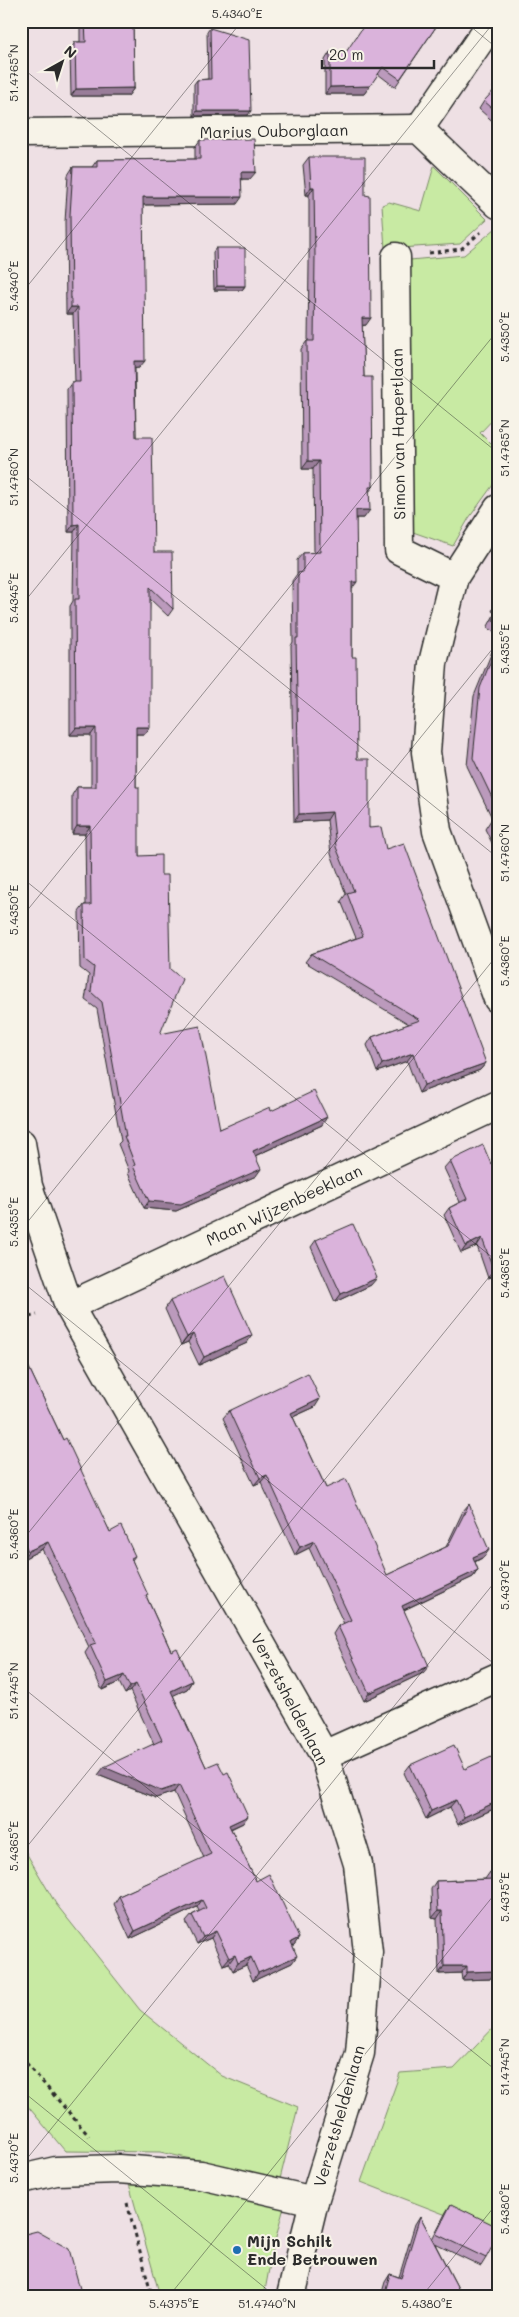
<svg xmlns="http://www.w3.org/2000/svg" width="519" height="2317" font-family="Mali,sans-serif">
<rect width="100%" height="100%" fill="#eee0e4"/>
<filter id="ink" filterUnits="userSpaceOnUse"><feTurbulence type="fractalNoise" baseFrequency=".02" numOctaves="2"/><feDisplacementMap in="SourceGraphic" scale="10" xChannelSelector="R" yChannelSelector="G"/><feConvolveMatrix kernelMatrix="1 2 1 2 8 2 1 2 1" color-interpolation-filters="sRGB"/></filter>
<g filter="url(#ink)">
<g fill="#c8eaa3" stroke="#7a8a67">
<path d="M 434,166 L 487,219 L 460,244 L 385,249 L 382,205 L 389,202 L 421,211 Z"/>
<path d="M 496,228 L 498,229 L 498,414 L 480,433 L 498,451 L 498,478 L 469,518 L 453,546 L 410,531 L 410,260 L 464,255 Z"/>
<path d="M 21,1844 L 56,1904 L 140,2010 L 222,2076 L 298,2107 L 280,2179 L 160,2152 L 65,2151 L 21,2098 Z"/>
<path d="M 498,2023 L 498,2235 L 361,2182 L 400,2073 L 454,2069 Z"/>
<path d="M 129,2184 L 195,2188 L 284,2207 L 272,2253 L 264,2296 L 160,2296 Z"/>
</g>
<g fill="none" stroke-linecap="round" stroke-linejoin="round">
<defs>
<g id="street">
<path d="M 419,129 L 493,21"/>
<path d="M 21,133 L 419,129 L 498,204"/>
<path d="M 396,257 L 399,550 L 454,577"/>
<path d="M 498,509 L 454,577 L 433,663 L 426,752 L 437,831 L 498,999"/>
<path d="M 69,1306 L 498,1105"/>
<path d="M 324,1755 L 498,1677"/>
<path d="M 21,2179 L 56,2171 L 118,2169 L 201,2175 L 314,2201"/>
</g>
<path id="secondary" d="M 21,1143 L 28,1186 L 69,1306 L 324,1755 L 358,1864 L 368,1952 L 360,2053 L 314,2201 L 291,2296"/>
</defs>
<use href="#street" stroke="#2b2b2b" stroke-width="31"/>
<use href="#secondary" stroke="#2b2b2b" stroke-width="31"/>
<g stroke="#2b2b2b" stroke-width="3" stroke-dasharray="4 4" stroke-linecap="butt">
<path d="M 429,253 L 461,249 L 481,232"/>
<path d="M 21,1319 L 37,1315"/>
<path d="M 21,2057 L 89,2136"/>
<path d="M 127,2203 L 152,2296"/>
</g>
<use href="#street" stroke="#f7f3e8" stroke-width="28"/>
<use href="#secondary" stroke="#f7f3e8" stroke-width="28"/>
</g>
<g fill="#bb9abc" stroke="#2b2b2b">
<path d="M 81,21 L 133,21 L 134,88 L 128,96 L 71,96 L 70,50 L 75,42 L 80,42 L 80,23 Z"/>
<path d="M 440,21 L 395,87 L 378,74 L 364,94 L 325,94 L 325,60 L 330,52 L 345,52 Z"/>
<path d="M 210,28 L 248,115 L 194,116 L 194,84 L 197,80 L 208,79 L 207,32 Z"/>
<path d="M 498,80 L 498,126 L 479,109 L 484,101 L 495,90 L 493,88 Z"/>
<path d="M 200,140 L 250,179 L 242,179 L 237,204 L 143,205 L 139,368 L 135,368 L 136,437 L 154,552 L 173,609 L 168,616 L 150,599 L 145,734 L 136,734 L 136,787 L 139,856 L 160,1034 L 220,1129 L 271,1111 L 322,1125 L 255,1156 L 256,1176 L 176,1211 L 144,1208 L 128,1173 L 129,1171 L 118,1144 L 121,1141 L 97,1009 L 85,1000 L 89,975 L 80,968 L 79,912 L 84,905 L 86,905 L 85,834 L 72,834 L 72,795 L 77,787 L 91,787 L 91,735 L 70,735 L 70,606 L 73,601 L 74,532 L 68,532 L 67,389 L 72,382 L 75,382 L 73,314 L 66,314 L 65,222 L 68,175 L 73,167 L 92,167 L 97,160 L 195,159 L 195,147 Z"/>
<path d="M 309,157 L 366,325 L 362,326 L 364,377 L 373,487 L 369,492 L 364,518 L 356,518 L 352,589 L 352,657 L 357,759 L 369,828 L 386,849 L 486,1063 L 480,1070 L 419,1093 L 407,1061 L 377,1072 L 367,1045 L 372,1037 L 409,1024 L 305,962 L 311,954 L 356,938 L 341,901 L 346,894 L 331,854 L 327,820 L 294,822 L 291,646 L 293,642 L 292,581 L 297,574 L 297,560 L 303,553 L 314,553 L 313,469 L 302,469 L 301,349 L 307,341 L 308,341 L 309,264 L 309,195 L 306,195 L 303,165 Z"/>
<path d="M 216,248 L 245,286 L 242,290 L 214,290 L 213,252 Z"/>
<path d="M 498,599 L 498,634 L 487,628 L 495,613 L 492,611 Z"/>
<path d="M 498,637 L 498,855 L 485,829 L 491,820 L 493,820 L 467,766 L 474,696 Z"/>
<path d="M 498,857 L 498,869 L 495,862 Z"/>
<path d="M 450,1161 L 491,1164 L 498,1161 L 498,1275 L 488,1278 L 477,1246 L 461,1253 L 444,1215 L 449,1208 L 460,1202 L 444,1168 Z"/>
<path d="M 316,1240 L 371,1285 L 335,1302 L 311,1247 Z"/>
<path d="M 170,1301 L 247,1343 L 199,1365 L 188,1342 L 181,1345 L 165,1309 Z"/>
<path d="M 21,1351 L 63,1440 L 110,1532 L 135,1556 L 132,1560 L 147,1598 L 171,1651 L 192,1681 L 187,1689 L 173,1695 L 206,1767 L 243,1823 L 231,1829 L 256,1881 L 299,1938 L 293,1946 L 292,1963 L 253,1981 L 246,1965 L 233,1971 L 229,1963 L 223,1965 L 211,1938 L 197,1944 L 186,1922 L 192,1915 L 199,1911 L 197,1907 L 130,1939 L 114,1904 L 119,1896 L 204,1858 L 174,1792 L 156,1798 L 98,1775 L 154,1744 L 130,1691 L 125,1694 L 119,1682 L 102,1690 L 85,1653 L 89,1647 L 42,1549 L 23,1559 L 21,1555 Z"/>
<path d="M 315,1407 L 293,1417 L 326,1488 L 387,1575 L 446,1547 L 463,1511 L 469,1504 L 484,1557 L 475,1562 L 478,1570 L 473,1577 L 404,1610 L 423,1673 L 364,1701 L 333,1634 L 338,1626 L 344,1624 L 309,1548 L 295,1555 L 261,1482 L 254,1485 L 223,1418 L 229,1411 Z"/>
<path d="M 410,1765 L 465,1769 L 498,1807 L 458,1825 L 450,1807 L 426,1819 L 404,1773 Z"/>
<path d="M 490,1872 L 498,1872 L 498,1925 L 494,1926 L 496,1971 L 490,1979 L 462,1980 L 461,1973 L 439,1974 L 437,1919 L 432,1918 L 431,1889 L 436,1881 L 485,1879 Z"/>
<path d="M 451,2204 L 486,2258 L 481,2266 L 435,2244 L 462,2296 L 381,2296 L 385,2282 L 390,2274 L 399,2277 L 415,2224 L 420,2216 L 432,2239 L 446,2212 Z"/>
</g>
<g fill="#997d99" stroke="#2b2b2b">
<path d="M 370,86 L 364,94 L 325,94 L 330,87 Z"/>
<path d="M 134,88 L 128,96 L 71,96 L 76,89 Z"/>
<path d="M 197,111 L 251,111 L 248,115 L 194,116 Z"/>
<path d="M 241,172 L 256,172 L 250,179 L 236,179 Z"/>
<path d="M 311,187 L 314,187 L 309,195 L 306,195 Z"/>
<path d="M 143,197 L 242,197 L 237,204 L 137,205 Z"/>
<path d="M 217,286 L 245,286 L 242,290 L 214,290 Z"/>
<path d="M 71,307 L 78,307 L 73,314 L 66,314 Z"/>
<path d="M 362,318 L 371,318 L 366,325 L 356,326 Z"/>
<path d="M 134,361 L 145,361 L 139,368 L 129,369 Z"/>
<path d="M 308,461 L 319,461 L 313,469 L 302,469 Z"/>
<path d="M 356,510 L 370,510 L 364,518 L 351,518 Z"/>
<path d="M 79,524 L 74,532 L 68,532 L 73,525 Z"/>
<path d="M 352,582 L 357,582 L 351,590 Z"/>
<path d="M 136,727 L 150,727 L 145,734 L 131,734 Z"/>
<path d="M 76,728 L 96,728 L 91,735 L 70,735 Z"/>
<path d="M 332,812 L 327,820 L 294,822 L 299,814 Z"/>
<path d="M 77,826 L 90,826 L 85,834 L 72,834 Z"/>
<path d="M 413,1053 L 407,1061 L 377,1072 L 382,1064 Z"/>
<path d="M 486,1063 L 480,1070 L 419,1093 L 424,1085 Z"/>
<path d="M 327,1117 L 322,1125 L 248,1159 L 253,1151 Z"/>
<path d="M 261,1169 L 256,1176 L 176,1211 L 144,1208 L 149,1201 Z"/>
<path d="M 482,1238 L 477,1246 L 461,1253 L 466,1246 Z"/>
<path d="M 498,1269 L 498,1275 L 488,1278 L 494,1271 Z"/>
<path d="M 377,1278 L 371,1285 L 335,1302 L 341,1294 Z"/>
<path d="M 193,1334 L 188,1342 L 181,1345 L 187,1337 Z"/>
<path d="M 252,1335 L 247,1343 L 199,1365 L 204,1357 Z"/>
<path d="M 320,1399 L 315,1407 L 286,1420 L 291,1413 Z"/>
<path d="M 267,1475 L 261,1482 L 254,1485 L 260,1478 Z"/>
<path d="M 314,1541 L 309,1548 L 295,1555 L 300,1547 Z"/>
<path d="M 48,1542 L 42,1549 L 23,1559 L 28,1551 Z"/>
<path d="M 489,1550 L 484,1557 L 467,1565 L 473,1557 Z"/>
<path d="M 478,1570 L 473,1577 L 397,1613 L 402,1606 Z"/>
<path d="M 429,1666 L 423,1673 L 364,1701 L 369,1693 Z"/>
<path d="M 124,1675 L 119,1682 L 102,1690 L 107,1682 Z"/>
<path d="M 192,1681 L 187,1689 L 166,1699 L 171,1691 Z"/>
<path d="M 136,1684 L 130,1691 L 125,1694 L 130,1687 Z"/>
<path d="M 104,1767 L 179,1785 L 174,1792 L 156,1798 L 98,1775 Z"/>
<path d="M 456,1800 L 450,1807 L 426,1819 L 431,1811 Z"/>
<path d="M 498,1801 L 498,1807 L 458,1825 L 464,1817 Z"/>
<path d="M 248,1816 L 243,1823 L 223,1832 L 229,1825 Z"/>
<path d="M 202,1900 L 197,1907 L 130,1939 L 135,1931 Z"/>
<path d="M 438,1911 L 442,1911 L 437,1919 L 432,1918 Z"/>
<path d="M 494,1918 L 498,1918 L 498,1925 L 488,1926 Z"/>
<path d="M 216,1931 L 211,1938 L 197,1944 L 203,1937 Z"/>
<path d="M 299,1938 L 294,1945 L 285,1949 L 291,1942 Z"/>
<path d="M 235,1955 L 229,1963 L 223,1965 L 229,1958 Z"/>
<path d="M 297,1956 L 292,1963 L 253,1981 L 258,1973 Z"/>
<path d="M 251,1957 L 246,1965 L 233,1971 L 238,1963 Z"/>
<path d="M 444,1966 L 467,1966 L 461,1973 L 439,1974 Z"/>
<path d="M 496,1971 L 490,1979 L 462,1980 L 467,1972 Z"/>
</g>
<g fill="#dab3db" stroke="#2b2b2b">
<path d="M 85,21 L 133,21 L 134,88 L 76,89 L 75,42 L 86,42 Z"/>
<path d="M 367,21 L 440,21 L 400,79 L 383,67 L 370,86 L 330,87 L 330,52 L 346,52 Z"/>
<path d="M 210,28 L 249,40 L 251,111 L 197,111 L 197,80 L 211,79 Z"/>
<path d="M 498,86 L 498,113 L 484,101 Z"/>
<path d="M 254,139 L 256,172 L 241,172 L 242,197 L 143,197 L 145,361 L 134,361 L 136,437 L 152,437 L 154,552 L 172,552 L 173,609 L 150,587 L 150,727 L 136,727 L 136,787 L 139,787 L 139,856 L 161,855 L 161,875 L 168,875 L 170,969 L 182,979 L 160,1034 L 200,1026 L 220,1129 L 270,1107 L 271,1111 L 314,1091 L 327,1117 L 253,1151 L 261,1169 L 181,1204 L 149,1201 L 133,1166 L 135,1165 L 124,1136 L 126,1136 L 102,1002 L 91,992 L 94,967 L 85,960 L 84,905 L 91,905 L 90,826 L 77,826 L 77,787 L 96,787 L 96,728 L 76,728 L 75,599 L 79,599 L 79,524 L 73,525 L 72,382 L 80,382 L 78,307 L 71,307 L 70,215 L 73,167 L 97,167 L 97,160 L 200,159 L 200,140 Z"/>
<path d="M 309,157 L 365,157 L 365,195 L 370,196 L 371,318 L 362,318 L 364,377 L 372,377 L 373,487 L 369,487 L 370,510 L 356,510 L 357,582 L 352,582 L 352,657 L 356,657 L 357,759 L 369,759 L 369,828 L 381,827 L 386,849 L 404,843 L 486,1063 L 424,1085 L 413,1053 L 382,1064 L 372,1037 L 420,1020 L 311,954 L 363,936 L 347,893 L 354,891 L 336,847 L 332,812 L 299,814 L 296,638 L 298,638 L 298,573 L 303,572 L 303,553 L 320,552 L 319,461 L 308,461 L 307,341 L 314,341 L 315,256 L 314,187 L 311,187 Z"/>
<path d="M 216,248 L 245,248 L 245,286 L 217,286 Z"/>
<path d="M 498,610 L 498,623 L 493,620 Z"/>
<path d="M 498,643 L 498,810 L 473,758 L 480,688 Z"/>
<path d="M 498,817 L 498,834 L 491,820 Z"/>
<path d="M 483,1145 L 491,1164 L 498,1161 L 498,1269 L 494,1271 L 482,1238 L 466,1246 L 449,1208 L 467,1199 L 450,1161 Z"/>
<path d="M 353,1224 L 377,1278 L 341,1294 L 316,1240 Z"/>
<path d="M 225,1276 L 252,1335 L 204,1357 L 193,1334 L 187,1337 L 170,1301 Z"/>
<path d="M 21,1351 L 63,1440 L 66,1438 L 110,1532 L 121,1526 L 135,1556 L 131,1558 L 148,1595 L 146,1596 L 171,1651 L 177,1648 L 192,1681 L 171,1691 L 206,1767 L 218,1762 L 224,1774 L 228,1772 L 248,1816 L 229,1825 L 256,1881 L 269,1874 L 299,1938 L 291,1942 L 297,1956 L 258,1973 L 251,1957 L 238,1963 L 235,1955 L 229,1958 L 216,1931 L 203,1937 L 192,1915 L 206,1908 L 202,1900 L 135,1931 L 119,1896 L 211,1854 L 179,1785 L 161,1791 L 104,1767 L 162,1740 L 136,1684 L 130,1687 L 124,1675 L 107,1682 L 90,1645 L 96,1643 L 48,1542 L 28,1551 L 21,1536 L 21,1381 L 22,1381 L 21,1380 Z"/>
<path d="M 308,1373 L 320,1399 L 291,1413 L 326,1488 L 346,1479 L 387,1575 L 448,1546 L 469,1504 L 489,1550 L 473,1557 L 478,1570 L 402,1606 L 429,1666 L 369,1693 L 338,1626 L 351,1620 L 314,1541 L 300,1547 L 267,1475 L 260,1478 L 229,1411 Z"/>
<path d="M 454,1745 L 465,1769 L 498,1754 L 498,1801 L 464,1817 L 456,1800 L 431,1811 L 410,1765 Z"/>
<path d="M 490,1872 L 498,1872 L 498,1918 L 494,1918 L 496,1971 L 467,1972 L 467,1966 L 444,1966 L 442,1911 L 438,1911 L 436,1881 L 494,1879 Z"/>
<path d="M 451,2204 L 498,2227 L 498,2236 L 486,2258 L 436,2234 Z"/>
<path d="M 420,2216 L 462,2296 L 384,2296 L 390,2274 L 401,2278 Z"/>
<path d="M 37,2231 L 69,2249 L 82,2296 L 25,2296 L 24,2292 L 21,2293 L 21,2235 Z"/>
</g>
</g>
<path fill="none" stroke="#2b2b2b" stroke-width="1" stroke-opacity="0.45" d="M 464,21 L 498,49M 21,67 L 498,453M 21,294 L 242,21M 21,472 L 498,858M 21,606 L 495,21M 21,877 L 498,1262M 21,918 L 498,330M 21,1230 L 498,642M 21,1281 L 498,1667M 21,1542 L 498,954M 21,1686 L 498,2072M 21,1854 L 498,1266M 21,2090 L 275,2296M 21,2166 L 498,1578M 169,2296 L 498,1890M 422,2296 L 498,2202"/>
<circle fill="#1f6fb2" stroke="#f7f3e8" stroke-width="2" cx="237" cy="2250" r="5"/>
<g text-anchor="middle" stroke-width="4" stroke-linejoin="round" paint-order="stroke">
<g font-size="16" fill="#2b2b2b" stroke="#f7f3e8">
<text transform="translate(274 131) rotate(-1)" y="6">Marius Ouborglaan</text>
<text transform="translate(398 434) rotate(-91)" y="6">Simon van Hapertlaan</text>
<text transform="translate(284 1205) rotate(-25)" y="6">Maan Wijzenbeeklaan</text>
<text transform="translate(290 1699) rotate(62)" y="6">Verzetsheldenlaan</text>
<text transform="translate(339 2116) rotate(-74)" y="6">Verzetsheldenlaan</text>
</g>
<g font-size="16" font-weight="bold" fill="#2b2b2b" stroke="#f7f3e8" text-anchor="start">
<text x="247" y="2247">Mijn Schilt<tspan x="247" dy="18">Ende Betrouwen</tspan></text>
</g>
</g>
<rect width="519" height="2317" fill="none" stroke="#f7f3e8" stroke-width="55"/>
<g transform="translate(62 62) rotate(39)" stroke="#f7f3e8" stroke-width="4" paint-order="stroke">
<path d="M0-4L9 19L0 12L-9 19Z" fill="#2b2b2b"/>
<text y="-8" font-size="14" font-weight="bold" text-anchor="middle" fill="#2b2b2b">N</text>
</g>
<path d="M322 60v8h112v-8" fill="none" stroke="#2b2b2b" stroke-width="2.5"/>
<text x="329" y="60" font-size="15" fill="#2b2b2b" stroke="#f7f3e8" stroke-width="4" paint-order="stroke">20 m</text>
<rect x="28" y="28" width="464" height="2262" fill="none" stroke="#2b2b2b" stroke-width="2"/>
<g font-size="12" text-anchor="middle" fill="#2b2b2b">
<text x="237" y="18">5.4340°E</text>
<text transform="translate(14 73) rotate(-90)" y="4">51.4765°N</text>
<text transform="translate(14 286) rotate(-90)" y="4">5.4340°E</text>
<text transform="translate(505 337) rotate(-90)" y="4">5.4350°E</text>
<text transform="translate(505 448) rotate(-90)" y="4">51.4765°N</text>
<text transform="translate(14 477) rotate(-90)" y="4">51.4760°N</text>
<text transform="translate(14 598) rotate(-90)" y="4">5.4345°E</text>
<text transform="translate(505 649) rotate(-90)" y="4">5.4355°E</text>
<text transform="translate(505 853) rotate(-90)" y="4">51.4760°N</text>
<text transform="translate(14 910) rotate(-90)" y="4">5.4350°E</text>
<text transform="translate(505 961) rotate(-90)" y="4">5.4360°E</text>
<text transform="translate(14 1222) rotate(-90)" y="4">5.4355°E</text>
<text transform="translate(505 1273) rotate(-90)" y="4">5.4365°E</text>
<text transform="translate(14 1534) rotate(-90)" y="4">5.4360°E</text>
<text transform="translate(505 1585) rotate(-90)" y="4">5.4370°E</text>
<text transform="translate(14 1691) rotate(-90)" y="4">51.4745°N</text>
<text transform="translate(14 1846) rotate(-90)" y="4">5.4365°E</text>
<text transform="translate(505 1897) rotate(-90)" y="4">5.4375°E</text>
<text transform="translate(505 2067) rotate(-90)" y="4">51.4745°N</text>
<text transform="translate(14 2158) rotate(-90)" y="4">5.4370°E</text>
<text transform="translate(505 2209) rotate(-90)" y="4">5.4380°E</text>
<text x="174" y="2308">5.4375°E</text>
<text x="267" y="2308">51.4740°N</text>
<text x="427" y="2308">5.4380°E</text>
</g>
</svg>
